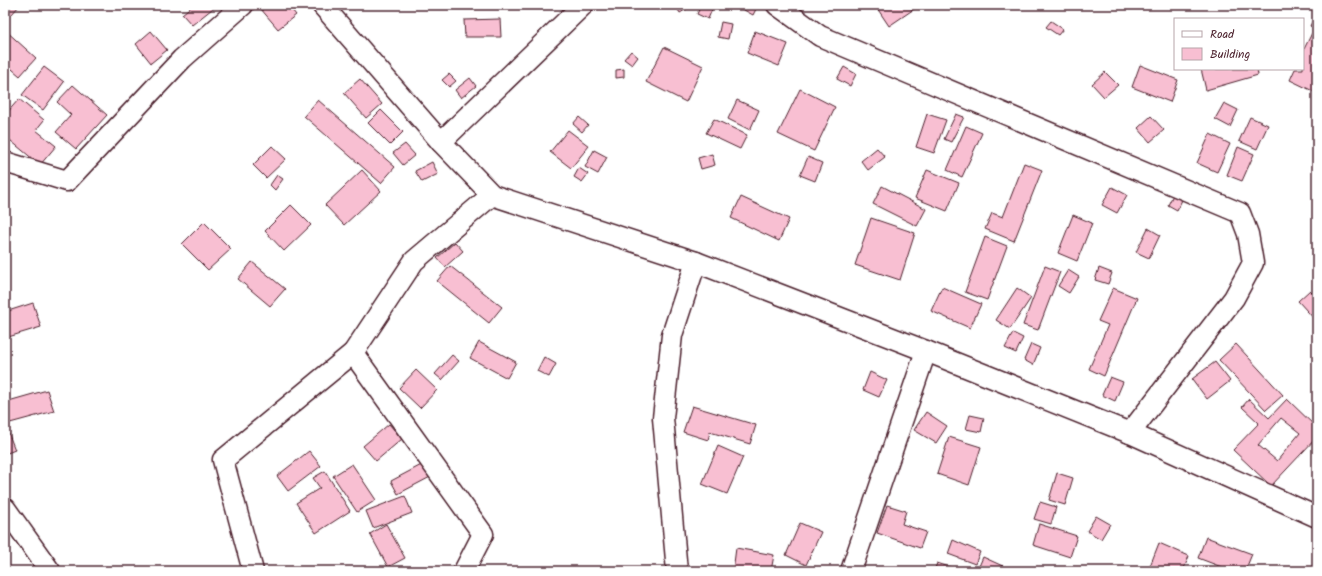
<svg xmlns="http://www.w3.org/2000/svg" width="1322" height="576" font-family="Kalam,sans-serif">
<rect width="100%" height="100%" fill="#fff"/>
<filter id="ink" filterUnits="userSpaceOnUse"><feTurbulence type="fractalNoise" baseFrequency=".025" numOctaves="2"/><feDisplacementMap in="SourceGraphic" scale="8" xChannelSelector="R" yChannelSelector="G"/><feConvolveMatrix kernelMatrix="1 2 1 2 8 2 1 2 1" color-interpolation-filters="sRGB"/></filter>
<g filter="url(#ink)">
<g fill="#f8bfd2" stroke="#4a1f2b" fill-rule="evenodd">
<path d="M 5,5 L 20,5 L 11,15 L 5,11 Z"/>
<path d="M 193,5 L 217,5 L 192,25 L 182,14 Z"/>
<path d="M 264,5 L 288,5 L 296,15 L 278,29 L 260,8 Z"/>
<path d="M 675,5 L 689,5 L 690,7 L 680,13 Z"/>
<path d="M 701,5 L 709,5 L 713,7 L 708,19 L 697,14 Z"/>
<path d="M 735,5 L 758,5 L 753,15 Z"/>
<path d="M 875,5 L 920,5 L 889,26 Z"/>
<path d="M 1317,12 L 1317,29 L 1310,26 Z"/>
<path d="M 500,19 L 501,37 L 465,37 L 464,20 Z"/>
<path d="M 1051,21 L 1063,29 L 1058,35 L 1046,27 Z"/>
<path d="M 721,22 L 731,24 L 728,39 L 718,37 Z"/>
<path d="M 5,30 L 36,58 L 20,76 L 5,63 Z"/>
<path d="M 151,31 L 167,50 L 151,63 L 136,44 Z"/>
<path d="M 755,31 L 788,44 L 779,66 L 747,53 Z"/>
<path d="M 1312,33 L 1317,35 L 1317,93 L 1290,80 L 1295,69 L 1303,69 L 1303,51 Z"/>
<path d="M 664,47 L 703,66 L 686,102 L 646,82 Z"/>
<path d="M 631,51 L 638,57 L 632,65 L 624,59 Z"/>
<path d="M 1140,65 L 1178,80 L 1170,102 L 1132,87 Z"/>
<path d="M 44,67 L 64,82 L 43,110 L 22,95 Z"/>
<path d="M 844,67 L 856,74 L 850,86 L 837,79 Z"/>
<path d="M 624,69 L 624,77 L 616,78 L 616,70 Z"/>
<path d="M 1201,69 L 1257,69 L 1258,75 L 1206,90 Z"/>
<path d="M 1105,72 L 1118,85 L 1104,97 L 1092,84 Z"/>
<path d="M 449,74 L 456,81 L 449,87 L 442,80 Z"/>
<path d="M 470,78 L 476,86 L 461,98 L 455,90 Z"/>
<path d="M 360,79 L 382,104 L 366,118 L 344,93 Z"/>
<path d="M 73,85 L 107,115 L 76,149 L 56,132 L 71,115 L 57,102 Z"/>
<path d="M 800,89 L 835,107 L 814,151 L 778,134 Z"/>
<path d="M 19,99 L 44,120 L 36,130 L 56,146 L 40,165 L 5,136 L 5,115 Z"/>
<path d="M 318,100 L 395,167 L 381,183 L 304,116 Z"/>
<path d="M 737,100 L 759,110 L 750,130 L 728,119 Z"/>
<path d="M 1224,103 L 1238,110 L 1230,127 L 1215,119 Z"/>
<path d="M 381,110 L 403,132 L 390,145 L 368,123 Z"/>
<path d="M 927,114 L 946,120 L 934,153 L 916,147 Z"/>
<path d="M 956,114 L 964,117 L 951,142 L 944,139 Z"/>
<path d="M 1151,116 L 1164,130 L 1150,142 L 1138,128 Z"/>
<path d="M 579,117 L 588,125 L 582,132 L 573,124 Z"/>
<path d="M 1250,117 L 1268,125 L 1257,149 L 1239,141 Z"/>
<path d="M 714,119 L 747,135 L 740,149 L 706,133 Z"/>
<path d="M 966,126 L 982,133 L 962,177 L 947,170 Z"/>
<path d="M 568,130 L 589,146 L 571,168 L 550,152 Z"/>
<path d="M 1210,134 L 1230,144 L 1217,172 L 1197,163 Z"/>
<path d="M 405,144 L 415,155 L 403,165 L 393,153 Z"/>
<path d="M 272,146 L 286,159 L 266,178 L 253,165 Z"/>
<path d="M 1238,147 L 1254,154 L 1242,181 L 1227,175 Z"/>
<path d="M 877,148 L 885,157 L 868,170 L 861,161 Z"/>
<path d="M 594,150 L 607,157 L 598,174 L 585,167 Z"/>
<path d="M 712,154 L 715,165 L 701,169 L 698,158 Z"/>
<path d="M 808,157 L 822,163 L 815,181 L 800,175 Z"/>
<path d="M 432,162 L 438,174 L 422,182 L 415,171 Z"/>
<path d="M 1024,163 L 1042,170 L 1014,241 L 985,229 L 992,213 L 1003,217 Z"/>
<path d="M 579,168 L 588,174 L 582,182 L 574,177 Z"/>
<path d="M 362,170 L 381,191 L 344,225 L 325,205 Z"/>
<path d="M 927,170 L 959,183 L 947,211 L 915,198 Z"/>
<path d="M 277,175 L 283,179 L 275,190 L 270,185 Z"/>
<path d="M 882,186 L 926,209 L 917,226 L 873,204 Z"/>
<path d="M 1112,187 L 1127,195 L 1117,213 L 1102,205 Z"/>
<path d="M 1173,195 L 1182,200 L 1177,210 L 1168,205 Z"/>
<path d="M 741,197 L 789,219 L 779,241 L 731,218 Z"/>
<path d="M 291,205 L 311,225 L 284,251 L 265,231 Z"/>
<path d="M 1073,215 L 1092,223 L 1077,261 L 1058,253 Z"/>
<path d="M 871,218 L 915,233 L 900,280 L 855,265 Z"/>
<path d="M 204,222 L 231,249 L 208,270 L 182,244 Z"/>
<path d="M 1148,228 L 1160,235 L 1149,258 L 1136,252 Z"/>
<path d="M 985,237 L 1007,246 L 987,300 L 965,292 Z"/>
<path d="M 455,242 L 463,251 L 445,267 L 437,258 Z"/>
<path d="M 252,262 L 285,289 L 270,306 L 238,279 Z"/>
<path d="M 450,266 L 502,307 L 489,323 L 437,281 Z"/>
<path d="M 1045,266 L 1060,272 L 1038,330 L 1023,325 Z"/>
<path d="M 1099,268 L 1112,273 L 1108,284 L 1095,280 Z"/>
<path d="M 1068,270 L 1079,277 L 1069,293 L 1058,286 Z"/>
<path d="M 942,287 L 981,304 L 970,328 L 931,311 Z"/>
<path d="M 1017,288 L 1031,298 L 1010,329 L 996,320 Z"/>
<path d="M 1113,288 L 1137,298 L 1104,376 L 1089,369 L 1108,325 L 1098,321 Z"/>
<path d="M 1310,290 L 1317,297 L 1317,322 L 1298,301 Z"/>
<path d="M 33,303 L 41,327 L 5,338 L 5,312 Z"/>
<path d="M 1013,333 L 1023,338 L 1016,353 L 1005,348 Z"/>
<path d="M 479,342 L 516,362 L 507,378 L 470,358 Z"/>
<path d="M 1031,344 L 1040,348 L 1033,365 L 1024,360 Z"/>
<path d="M 1236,344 L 1283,395 L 1266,410 L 1219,360 Z"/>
<path d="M 452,355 L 459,361 L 442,380 L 435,374 Z"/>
<path d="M 544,357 L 556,364 L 549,377 L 537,371 Z"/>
<path d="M 1215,362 L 1230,381 L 1207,399 L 1192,379 Z"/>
<path d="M 416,370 L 437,390 L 420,408 L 399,388 Z"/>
<path d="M 870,372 L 887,380 L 879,397 L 863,390 Z"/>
<path d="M 1110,377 L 1123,382 L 1115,401 L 1102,395 Z"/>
<path d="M 47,390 L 54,411 L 10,423 L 5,408 L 5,402 Z"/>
<path d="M 1249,399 L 1269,418 L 1287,399 L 1317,428 L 1317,437 L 1271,486 L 1233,450 L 1259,423 L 1242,407 ZM 1281,418 L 1300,433 L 1277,461 L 1258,445 Z"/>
<path d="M 692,406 L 756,425 L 750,444 L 710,432 L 708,440 L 683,432 Z"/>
<path d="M 926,412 L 947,426 L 936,443 L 914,430 Z"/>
<path d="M 970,415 L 984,418 L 981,432 L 966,429 Z"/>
<path d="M 389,424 L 402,439 L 376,461 L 363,446 Z"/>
<path d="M 6,427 L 15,450 L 5,454 L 5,428 Z"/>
<path d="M 949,437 L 981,447 L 969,485 L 937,474 Z"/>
<path d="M 718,446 L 743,457 L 727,494 L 702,484 Z"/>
<path d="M 309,451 L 321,466 L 288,491 L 277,476 Z"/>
<path d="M 427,462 L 434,475 L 398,494 L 391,481 Z"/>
<path d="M 352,464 L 376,500 L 357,512 L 333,476 Z"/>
<path d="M 325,471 L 350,511 L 316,533 L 296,503 L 320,488 L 313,478 Z"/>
<path d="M 1057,473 L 1073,478 L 1065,505 L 1049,500 Z"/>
<path d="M 405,496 L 412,513 L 373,528 L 366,511 Z"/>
<path d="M 1040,502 L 1056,507 L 1051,524 L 1034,519 Z"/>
<path d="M 887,505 L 906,511 L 902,524 L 926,532 L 920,548 L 877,533 Z"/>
<path d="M 1096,516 L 1110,524 L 1101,539 L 1087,531 Z"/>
<path d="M 800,523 L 821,532 L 806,565 L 786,555 Z"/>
<path d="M 386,524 L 405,558 L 388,567 L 370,534 Z"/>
<path d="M 1039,524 L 1077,536 L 1070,557 L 1033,545 Z"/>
<path d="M 1206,537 L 1252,554 L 1245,571 L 1232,571 L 1198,558 Z"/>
<path d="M 953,540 L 980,552 L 975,564 L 948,554 Z"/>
<path d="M 1159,543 L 1189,556 L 1183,571 L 1148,571 Z"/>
<path d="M 736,548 L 774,555 L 771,571 L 733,571 Z"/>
<path d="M 983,557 L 1007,568 L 1006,571 L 977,571 Z"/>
<path d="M 937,563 L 962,571 L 934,571 Z"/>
</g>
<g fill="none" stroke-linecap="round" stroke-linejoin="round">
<defs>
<g id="minor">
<path d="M 322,5 L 441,142 L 492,195 L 696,262 L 926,351 L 1130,433 L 1317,517"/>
<path d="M 777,5 L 820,36 L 1240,213 L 1248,234 L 1253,263 L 1234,298 L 1130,433"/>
<path d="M 441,142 L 583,5"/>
<path d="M 5,162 L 67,181 L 182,59 L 243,5"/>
<path d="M 5,508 L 50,571"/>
<path d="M 253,571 L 223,460 L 353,353"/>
<path d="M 464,571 L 483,534 L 353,353 L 414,261 L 492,195"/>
<path d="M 677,571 L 663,418 L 672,335 L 696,262"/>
<path d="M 851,571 L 926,351"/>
</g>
</defs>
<use href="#minor" stroke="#4a1f2b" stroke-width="23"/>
<use href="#minor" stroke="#fff" stroke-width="20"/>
</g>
</g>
<rect width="1322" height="576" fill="none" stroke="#fff" stroke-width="20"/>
<rect x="10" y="10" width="1302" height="556" fill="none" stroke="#4a1f2b" stroke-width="1.5" filter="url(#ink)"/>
<rect x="1174" y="18" width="130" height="52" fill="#ffffff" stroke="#b7a5aa"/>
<rect x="1182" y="31" width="20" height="6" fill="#ffffff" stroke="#b7a5aa"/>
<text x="1210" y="38" font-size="12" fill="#4a1f2b">Road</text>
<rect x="1182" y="48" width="20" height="12" fill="#f8bfd2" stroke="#b7a5aa"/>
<text x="1210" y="58" font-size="12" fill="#4a1f2b">Building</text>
</svg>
